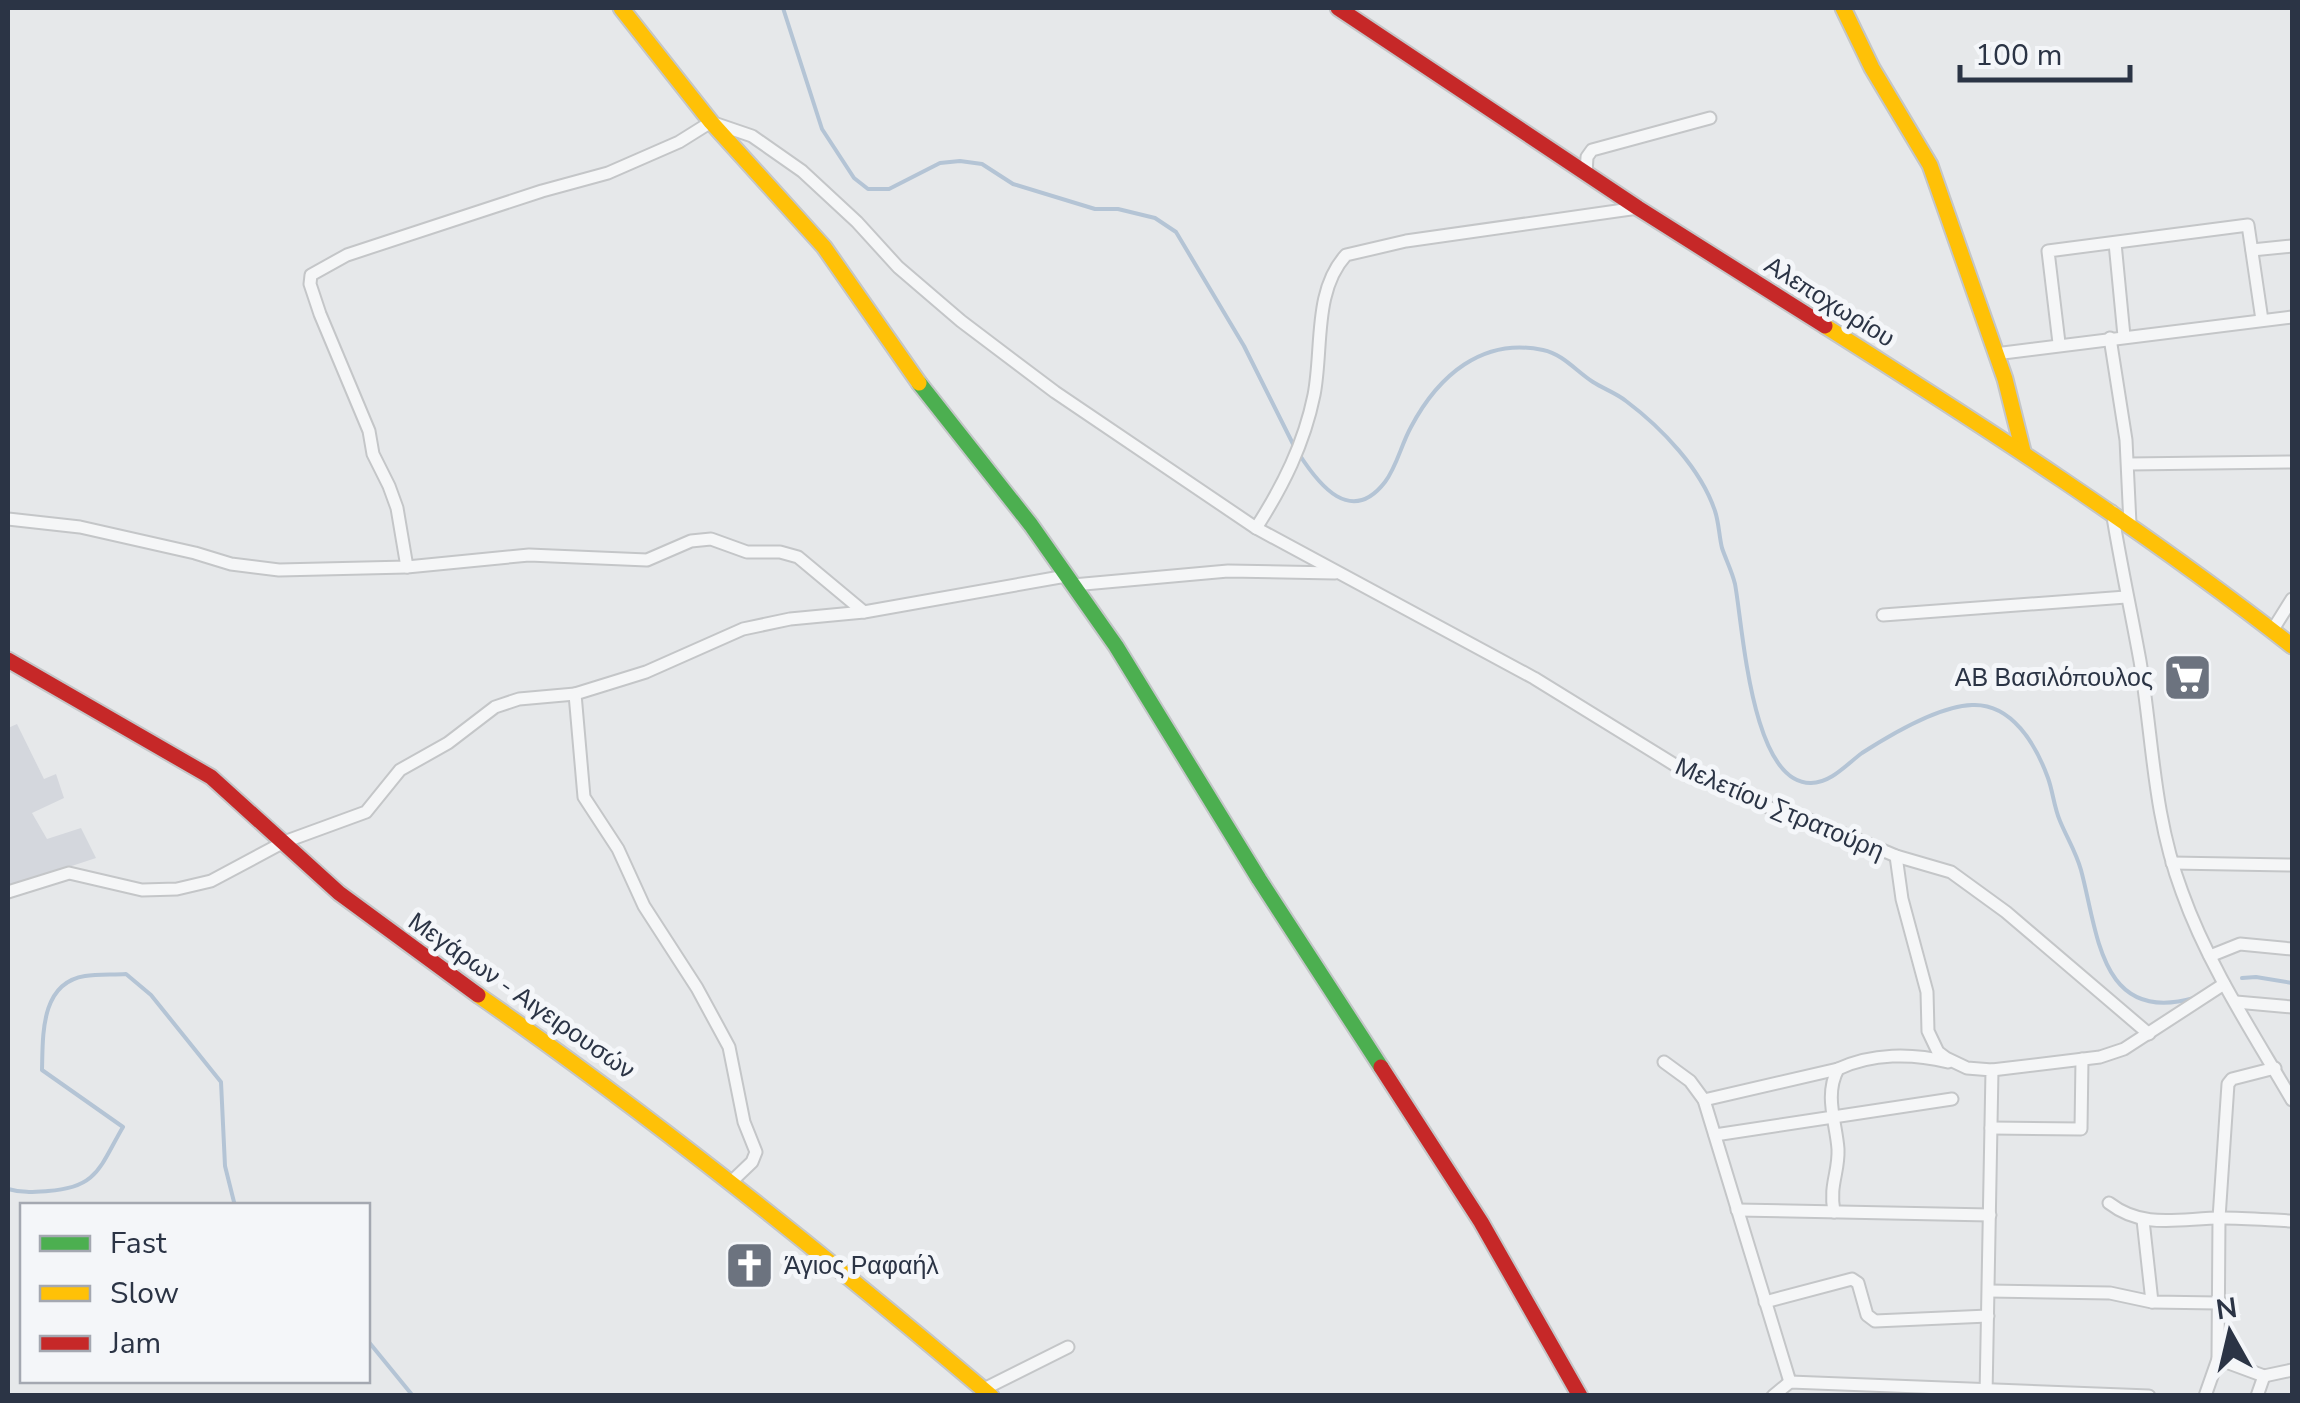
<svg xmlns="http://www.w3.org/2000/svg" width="2300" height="1403" font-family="'Nunito Sans',sans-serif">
<rect width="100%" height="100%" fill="#e6e8ea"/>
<path fill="#d4d7dd" d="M 17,724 L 44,779 L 56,774 L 64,798 L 32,813 L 47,839 L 81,828 L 96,858 L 8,887 L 8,728 Z"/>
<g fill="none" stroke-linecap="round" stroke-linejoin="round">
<g stroke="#b4c4d5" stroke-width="4">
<path d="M 783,8 L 822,129 L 854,178 L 868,189 L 889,189 L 940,163 L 960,161 L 982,164 L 1013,184 L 1095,209 L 1118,209 L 1155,218 L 1176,232 L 1244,346 L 1294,446"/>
<path d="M 1299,454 C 1319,485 1351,526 1385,482 C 1397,466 1401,445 1411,427 C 1438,376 1482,337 1543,350 C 1563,354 1577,372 1593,382 C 1604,389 1616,393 1626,401 C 1662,428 1701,469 1715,511 C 1719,523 1719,536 1722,548 C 1726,560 1732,571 1735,584 C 1743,626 1751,784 1811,783 C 1831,783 1847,764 1862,753 C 1890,735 1939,706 1972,705 C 2012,703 2036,745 2048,778 C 2053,792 2054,807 2060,821 C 2067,838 2076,852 2081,870 C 2098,933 2100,1025 2194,998"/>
<path d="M 2242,978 L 2256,977 L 2292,983"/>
<path d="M 8,1189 C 22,1193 33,1192 48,1191 C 98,1188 100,1166 123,1127 L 42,1070 C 43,1036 40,983 85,976 C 98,974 113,975 126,974 L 151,995 L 221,1082 L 225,1166 L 235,1206"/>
<path d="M 368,1341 L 413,1396"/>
</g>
<defs>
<g id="street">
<path d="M 1586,174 L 1587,157 L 1592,150 L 1710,118"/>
<path d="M 2115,243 L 2124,336"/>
<path d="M 2252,250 L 2292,246"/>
<path d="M 2110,338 L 2126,440 L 2130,524"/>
<path d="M 2059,343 L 2048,251 L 2248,225 L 2262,320"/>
<path d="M 1995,354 L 2292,317"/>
<path d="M 2129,464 L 2292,462"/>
<path d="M 2112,511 C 2120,561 2131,611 2140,661 C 2153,740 2153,815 2182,892 C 2208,965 2253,1033 2292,1100"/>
<path d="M 8,519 L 80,527 L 195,553 L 231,564 L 279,570 L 407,567 L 529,555 L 647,560 L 691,541 L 711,539 L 747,552 L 780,552 L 798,557 L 864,612 L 1066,576"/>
<path d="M 1256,528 C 1283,486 1304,444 1314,395 C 1323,349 1313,291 1346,255 L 1406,241 L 1638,208"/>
<path d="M 407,567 L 397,508 L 389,486 L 373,454 L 369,431 L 320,314 L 310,284 L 311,275 L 347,255 L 542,191 L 608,173 L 679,142 L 711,122 L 752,136 L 802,171 L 857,222 L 898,267 L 961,321 L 1055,392 L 1256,528 L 1534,678 L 1675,765 L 1770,808 L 1816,822 L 1896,856 L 1951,872 L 2006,912 L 2149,1034"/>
<path d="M 1073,585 L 1228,571 L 1335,573"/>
<path d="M 1883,615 L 2126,597"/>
<path d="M 2272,631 L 2292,599"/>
<path d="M 1896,856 L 1902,899 L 1927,992 L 1928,1031 L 1938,1052 L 1946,1058 L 1967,1068 L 1992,1070 L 1986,1396"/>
<path d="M 2172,863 L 2292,865"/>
<path d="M 8,892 L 69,873 L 142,890 L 177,889 L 211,881 L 284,842 L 366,812 L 400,770 L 448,743 L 495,707 L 519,699 L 575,694"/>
<path d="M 2210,956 L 2240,944 L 2292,949"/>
<path d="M 2236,1002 L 2292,1007"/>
<path d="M 1664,1062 L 1690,1081 L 1704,1100 L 1790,1382"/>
<path d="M 1992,1070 L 2100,1057 L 2124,1049 L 2224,984"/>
<path d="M 1704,1100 L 1838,1069"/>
<path d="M 1991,1128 L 2081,1129 L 2082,1059"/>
<path d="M 1715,1135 L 1952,1099"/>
<path d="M 730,1183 L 752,1162 L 756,1152 L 744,1122 L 729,1047 L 697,988 L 644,906 L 618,849 L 584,797 L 575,694 L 646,672 L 743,629 L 790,619 L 864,612"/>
<path d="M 2109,1203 C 2144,1230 2181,1218 2222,1218 C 2245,1218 2269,1220 2292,1221"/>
<path d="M 1737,1210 L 1990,1215"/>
<path d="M 1834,1212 C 1829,1184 1839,1173 1838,1149 C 1836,1122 1824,1095 1838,1069 C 1872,1053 1912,1053 1948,1062"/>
<path d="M 2143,1220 L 2152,1302"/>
<path d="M 1989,1291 L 2110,1293 L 2152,1302 L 2218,1303"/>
<path d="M 1765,1302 L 1852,1279 L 1858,1283 L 1867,1315 L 1875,1321 L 1988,1316"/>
<path d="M 2218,1359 L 2264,1376 L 2292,1370"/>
<path d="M 984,1389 L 1068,1347"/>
<path d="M 1773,1396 L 1790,1382 L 2149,1396"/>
<path d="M 2205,1396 L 2218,1359 L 2219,1218 L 2228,1084 L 2232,1079 L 2275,1068"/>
<path d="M 2257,1396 L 2264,1376"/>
</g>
<path id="fast" d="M 919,383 L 1031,525 L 1116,646 L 1259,879 L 1381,1067"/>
<g id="slow">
<path d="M 621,8 L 711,122 L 824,247 L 919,383"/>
<path d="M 1843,8 L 1872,68 L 1930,165 L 2005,379 L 2023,451"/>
<path d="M 1825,326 C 1985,427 2143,529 2292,646"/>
<path d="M 478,995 C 656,1119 825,1255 991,1396"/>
</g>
<g id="jam">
<path d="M 1338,8 L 1638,208 L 1825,326"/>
<path d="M 8,660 L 211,777 L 339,893 L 478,995"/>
<path d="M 1381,1067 L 1481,1222 L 1580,1396"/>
</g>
</defs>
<use href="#street" stroke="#c4c6c8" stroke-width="15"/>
<use href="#fast" stroke="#c4c6c8" stroke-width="19"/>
<use href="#slow" stroke="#c4c6c8" stroke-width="19"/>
<use href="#jam" stroke="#c4c6c8" stroke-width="19"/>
<use href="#street" stroke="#f5f6f7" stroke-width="11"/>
<use href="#fast" stroke="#4caf50" stroke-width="15"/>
<use href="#slow" stroke="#ffc107" stroke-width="15"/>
<use href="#jam" stroke="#c62828" stroke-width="15"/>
</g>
<defs>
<symbol id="supermarket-square" viewBox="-11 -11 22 22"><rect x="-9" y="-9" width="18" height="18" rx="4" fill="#6c737f" stroke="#f4f6f9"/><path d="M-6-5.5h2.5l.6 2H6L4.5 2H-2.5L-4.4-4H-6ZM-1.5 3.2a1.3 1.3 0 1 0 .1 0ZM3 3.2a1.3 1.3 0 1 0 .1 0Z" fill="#fff"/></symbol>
<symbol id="church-square" viewBox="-11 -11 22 22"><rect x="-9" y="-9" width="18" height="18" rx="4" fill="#6c737f" stroke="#f4f6f9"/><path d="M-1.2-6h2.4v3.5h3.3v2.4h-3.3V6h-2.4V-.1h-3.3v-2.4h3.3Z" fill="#fff"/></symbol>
</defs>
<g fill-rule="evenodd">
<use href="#supermarket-square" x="2160" y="650" width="55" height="55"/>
<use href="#church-square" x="722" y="1238" width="55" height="55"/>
</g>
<g text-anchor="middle" stroke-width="10" stroke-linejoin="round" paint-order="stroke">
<g font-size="25" fill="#2b3445" stroke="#f4f6f9">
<text transform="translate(1830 301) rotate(32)" y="9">Αλεποχωρίου</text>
<text transform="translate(1780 808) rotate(23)" y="9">Μελετίου Στρατούρη</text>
<text transform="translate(522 995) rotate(35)" y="9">Μεγάρων - Αιγειρουσών</text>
</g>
<g font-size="25" fill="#2b3445" stroke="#f4f6f9" text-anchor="end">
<text x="2153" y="686">ΑΒ Βασιλόπουλος</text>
<text x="784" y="1274" text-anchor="start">Άγιος Ραφαήλ</text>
</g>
</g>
<rect width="2300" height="1403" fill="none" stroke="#2b3445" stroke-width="20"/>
<rect x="20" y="1203" width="350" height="180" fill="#f4f6f9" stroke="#a4a8b1" stroke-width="2.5"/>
<rect x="40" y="1236" width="50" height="15" fill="#4caf50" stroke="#a4a8b1" stroke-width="2.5"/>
<text x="110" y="1253" font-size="30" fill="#2b3445">Fast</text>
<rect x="40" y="1286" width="50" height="15" fill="#ffc107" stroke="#a4a8b1" stroke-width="2.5"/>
<text x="110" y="1303" font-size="30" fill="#2b3445">Slow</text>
<rect x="40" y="1336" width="50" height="15" fill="#c62828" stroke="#a4a8b1" stroke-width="2.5"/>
<text x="110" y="1353" font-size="30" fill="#2b3445">Jam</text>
<g transform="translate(2230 1333) rotate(352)" stroke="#f4f6f9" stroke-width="8" paint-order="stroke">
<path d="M0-8L18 38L0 25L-18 38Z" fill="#2b3445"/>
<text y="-15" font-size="28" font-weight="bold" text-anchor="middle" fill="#2b3445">N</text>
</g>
<path d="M1960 65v15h170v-15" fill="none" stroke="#2b3445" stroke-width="5"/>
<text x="1975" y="65" font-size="30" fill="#2b3445" stroke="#f4f6f9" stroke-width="8" paint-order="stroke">100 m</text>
</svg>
